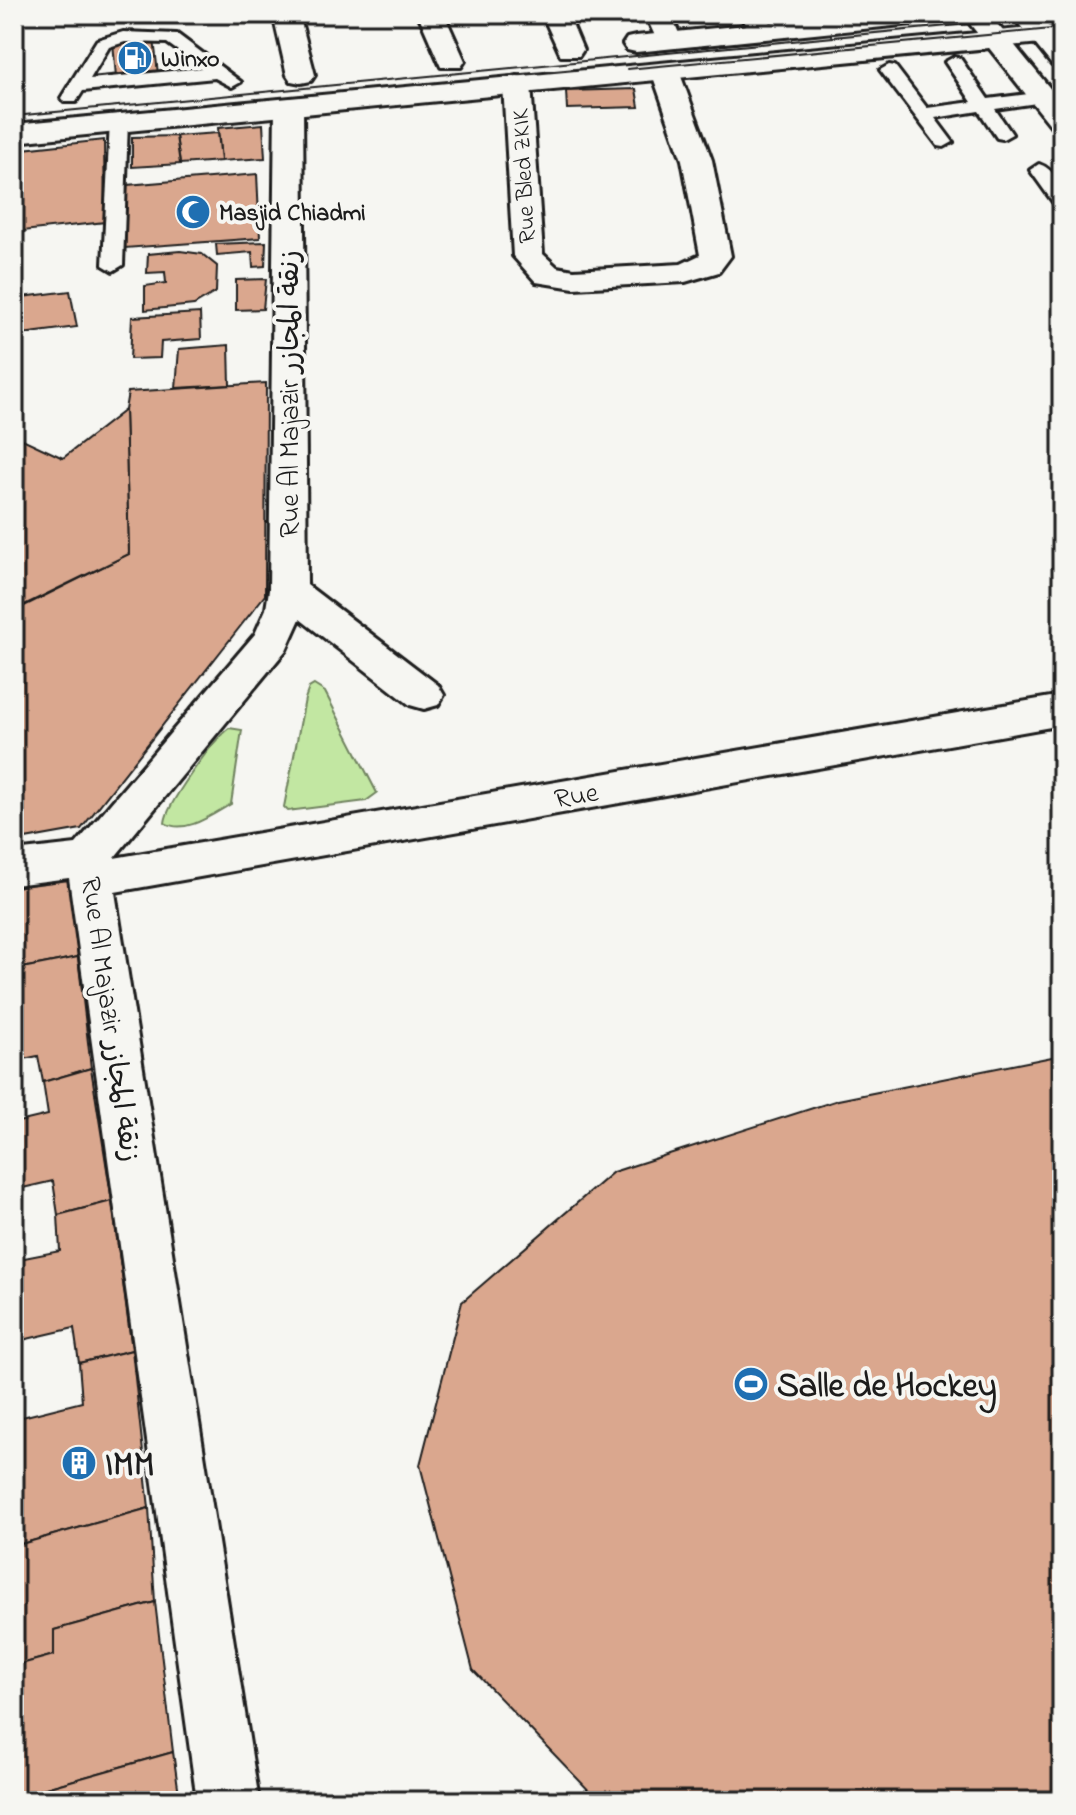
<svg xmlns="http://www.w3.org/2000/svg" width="1076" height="1815" font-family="'Indie Flower','Playpen Sans Arabic',sans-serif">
<rect width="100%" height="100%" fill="#f6f6f2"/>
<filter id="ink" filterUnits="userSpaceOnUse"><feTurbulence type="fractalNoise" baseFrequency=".0125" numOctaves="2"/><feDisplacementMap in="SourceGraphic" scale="16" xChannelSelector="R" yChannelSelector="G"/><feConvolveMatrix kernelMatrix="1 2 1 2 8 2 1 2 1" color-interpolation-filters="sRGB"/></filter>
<g filter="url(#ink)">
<g fill="#c2e7a2" stroke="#6f825f" stroke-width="2">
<path d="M 314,685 L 325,692 L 377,793 L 366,801 L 288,811 L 284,807 L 305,699 L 309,688 Z"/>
<path d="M 229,728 L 242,730 L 231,804 C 213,814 186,835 165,823 C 166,805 213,740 229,728 Z"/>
</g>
<g fill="#daa78e" stroke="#1c1c1c" stroke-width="2">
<path d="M 154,39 L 158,74 L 116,77 L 113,42 Z"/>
<path d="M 636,89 L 639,107 L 567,109 L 566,91 Z"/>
<path d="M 263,124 L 265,158 L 221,161 L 218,128 Z"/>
<path d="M 218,133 L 221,161 L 180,164 L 176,136 Z"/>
<path d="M 176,136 L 180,164 L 132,167 L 132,137 Z"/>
<path d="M 104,140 L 105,222 L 14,232 L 14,150 Z"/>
<path d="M 257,174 L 260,238 L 125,248 L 127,185 Z"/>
<path d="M 266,242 L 265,266 L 253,267 L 252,252 L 217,255 L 216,244 Z"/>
<path d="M 180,251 L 202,254 L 217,266 L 216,292 L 194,305 L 145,310 L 145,286 L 166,283 L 165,272 L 147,273 L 148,254 Z"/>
<path d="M 266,279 L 263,309 L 236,310 L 236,280 Z"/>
<path d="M 70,291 L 77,327 L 14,335 L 14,298 Z"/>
<path d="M 200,313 L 201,339 L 161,342 L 160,358 L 130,359 L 132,317 Z"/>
<path d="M 229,345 L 230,385 L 176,388 L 179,349 Z"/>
<path d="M 266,383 L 265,595 L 81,829 L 14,841 L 14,611 L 129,554 L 125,410 L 128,392 Z"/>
<path d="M 125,410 L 129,554 L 14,610 L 14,496 L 23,489 L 14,484 L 14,435 L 63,458 Z"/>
<path d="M 68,866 L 78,957 L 22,968 L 14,877 Z"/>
<path d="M 78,957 L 91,1068 L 43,1082 L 38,1056 L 14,1061 L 14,1000 L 23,998 L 22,968 Z"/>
<path d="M 1062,1055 L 1062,1801 L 599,1801 L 473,1670 L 420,1465 L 462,1302 L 613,1172 L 838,1100 Z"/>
<path d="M 91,1068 L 112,1201 L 58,1215 L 53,1181 L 14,1190 L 14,1123 L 48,1115 L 43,1082 Z"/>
<path d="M 112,1201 L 132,1350 L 79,1363 L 74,1328 L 14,1342 L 14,1260 L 60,1251 L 58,1215 Z"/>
<path d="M 132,1350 L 149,1508 L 14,1546 L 14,1419 L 82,1402 L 79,1363 Z"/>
<path d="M 149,1508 L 155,1602 L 54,1630 L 54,1655 L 14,1666 L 14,1546 Z"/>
<path d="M 155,1602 L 173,1752 L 14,1797 L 14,1666 L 54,1655 L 54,1630 Z"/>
<path d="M 173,1752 L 180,1801 L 14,1801 L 14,1797 Z"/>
</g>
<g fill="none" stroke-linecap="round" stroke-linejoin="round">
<defs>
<g id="service">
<path d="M 123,32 L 177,34 L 241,82 L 232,87 L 215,78 L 83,91 L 76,102 L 64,102 L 61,98 L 97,40 ZM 125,42 L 167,43 L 202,68 L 90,79 L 109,47 Z"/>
<path d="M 954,57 L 960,58 L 988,99 L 1044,92 L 1053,97 L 1044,102 L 995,109 L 1012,134 L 1003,139 L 997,138 L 979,111 L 935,118 L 953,142 L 944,147 L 938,146 L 880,70 L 889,65 L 895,66 L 927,108 L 972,102 L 945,62 Z"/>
<path d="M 119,116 L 128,121 L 123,265 L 113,271 L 103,265 L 110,121 Z"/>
<path d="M 1039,164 C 1057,170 1062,190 1062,207 L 1055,205 L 1030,170 Z"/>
</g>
<g id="minor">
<path d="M 273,14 L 299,14 L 315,75 L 311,81 L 301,83 L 291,81 L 287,75 Z"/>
<path d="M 418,14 L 444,14 L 465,61 L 461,67 L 441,67 Z"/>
<path d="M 542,14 L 568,14 L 583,50 L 579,56 L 561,56 Z"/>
<path d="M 645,14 L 671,14 L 682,41 L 678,47 L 660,47 Z"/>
<path d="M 740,14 L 766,14 L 775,31 L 771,37 L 753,37 Z"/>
<path d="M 665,63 L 675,65 L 679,71 L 712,160 L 731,256 L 719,272 L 685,282 L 574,288 L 536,282 L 513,256 L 503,84 L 507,78 L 517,76 L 527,78 L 531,84 L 543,254 L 557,267 L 574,270 L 681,264 L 700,255 L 682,160 L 651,71 L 655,65 Z"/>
<path d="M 289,99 L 299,101 L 303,107 L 307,585 L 438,685 L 444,695 L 438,705 L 424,709 L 410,705 L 300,619 L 286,650 L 114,858 L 1062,695 L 1062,725 L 115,892 L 259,1801 L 197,1801 L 69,878 L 14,885 L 14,851 L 76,844 L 255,634 L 266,609 L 269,590 L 275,107 L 279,101 Z"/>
</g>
<g id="tertiary">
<path d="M 962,14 L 989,14 L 1062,103 L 1062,129 L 1052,127 Z"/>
<path d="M 1011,14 L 1038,14 L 1062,42 L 1062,67 L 1052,65 Z"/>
</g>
<g id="secondary">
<path d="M 854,14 L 945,14 L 941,20 L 932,22 L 636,52 L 627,50 L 623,44 L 627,38 L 636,36 Z"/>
<path d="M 1062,25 L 1062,41 L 14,142 L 14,124 Z"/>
</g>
</defs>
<use href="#service" stroke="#1c1c1c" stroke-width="6"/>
<use href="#minor" stroke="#1c1c1c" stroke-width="6"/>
<use href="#tertiary" stroke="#1c1c1c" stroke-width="6"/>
<use href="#secondary" stroke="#1c1c1c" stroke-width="6"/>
<use href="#service" fill="#f6f6f2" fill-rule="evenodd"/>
<use href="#minor" fill="#f6f6f2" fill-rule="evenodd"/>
<use href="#tertiary" fill="#f6f6f2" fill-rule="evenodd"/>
<use href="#secondary" fill="#f6f6f2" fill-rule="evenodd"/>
<g stroke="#1c1c1c" stroke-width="2">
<path d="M 627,69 L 1062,28"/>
<path d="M 14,116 L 1062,15"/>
</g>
</g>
</g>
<defs>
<symbol id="fuel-disc" viewBox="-11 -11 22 22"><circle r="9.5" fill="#1f6fb2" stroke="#f6f6f2"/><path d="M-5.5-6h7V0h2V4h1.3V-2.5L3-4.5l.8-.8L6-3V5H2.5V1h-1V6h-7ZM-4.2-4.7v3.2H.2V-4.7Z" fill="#fff"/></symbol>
<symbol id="mosque-disc" viewBox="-11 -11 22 22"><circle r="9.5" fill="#1f6fb2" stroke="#f6f6f2"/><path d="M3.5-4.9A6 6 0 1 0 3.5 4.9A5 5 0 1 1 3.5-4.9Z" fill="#fff"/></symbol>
<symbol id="stadium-disc" viewBox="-11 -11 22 22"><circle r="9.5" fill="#1f6fb2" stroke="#f6f6f2"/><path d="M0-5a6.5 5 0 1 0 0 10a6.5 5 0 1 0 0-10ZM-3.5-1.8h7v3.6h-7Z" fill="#fff"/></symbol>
<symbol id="building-disc" viewBox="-11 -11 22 22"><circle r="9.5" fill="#1f6fb2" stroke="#f6f6f2"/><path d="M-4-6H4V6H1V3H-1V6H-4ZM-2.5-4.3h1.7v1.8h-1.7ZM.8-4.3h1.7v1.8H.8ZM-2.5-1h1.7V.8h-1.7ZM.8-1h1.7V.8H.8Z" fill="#fff"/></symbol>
</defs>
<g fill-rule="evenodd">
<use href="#fuel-disc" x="115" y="38" width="40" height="40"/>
<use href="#mosque-disc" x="173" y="192" width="40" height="40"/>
<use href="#stadium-disc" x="731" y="1364" width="40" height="40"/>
<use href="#building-disc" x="59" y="1443" width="40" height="40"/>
</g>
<g text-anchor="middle" stroke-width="8" stroke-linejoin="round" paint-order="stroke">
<g font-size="24" font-weight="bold" fill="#1c1c1c" stroke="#f6f6f2" text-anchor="start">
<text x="161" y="66">Winxo</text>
<text x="219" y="220">Masjid Chiadmi</text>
</g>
<g font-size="24" fill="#1c1c1c" stroke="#f6f6f2">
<text transform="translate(523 176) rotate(-93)" y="8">Rue Bled ZKIK</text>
</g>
<g font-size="28" fill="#1c1c1c" stroke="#f6f6f2">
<text transform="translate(288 394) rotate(-90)" y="10">Rue Al Majazir زنقة المجازر</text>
<text transform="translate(576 794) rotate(-10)" y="10">Rue</text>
<text transform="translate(112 1019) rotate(82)" y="10">Rue Al Majazir زنقة المجازر</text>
</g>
<g font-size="34" font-weight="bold" fill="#1c1c1c" stroke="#f6f6f2" text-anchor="start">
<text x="777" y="1396">Salle de Hockey</text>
<text x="105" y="1475">IMM</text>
</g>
</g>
<rect width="1076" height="1815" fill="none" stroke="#f6f6f2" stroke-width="48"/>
<rect x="24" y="24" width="1028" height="1767" fill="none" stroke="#1c1c1c" stroke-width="3" filter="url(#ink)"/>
</svg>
